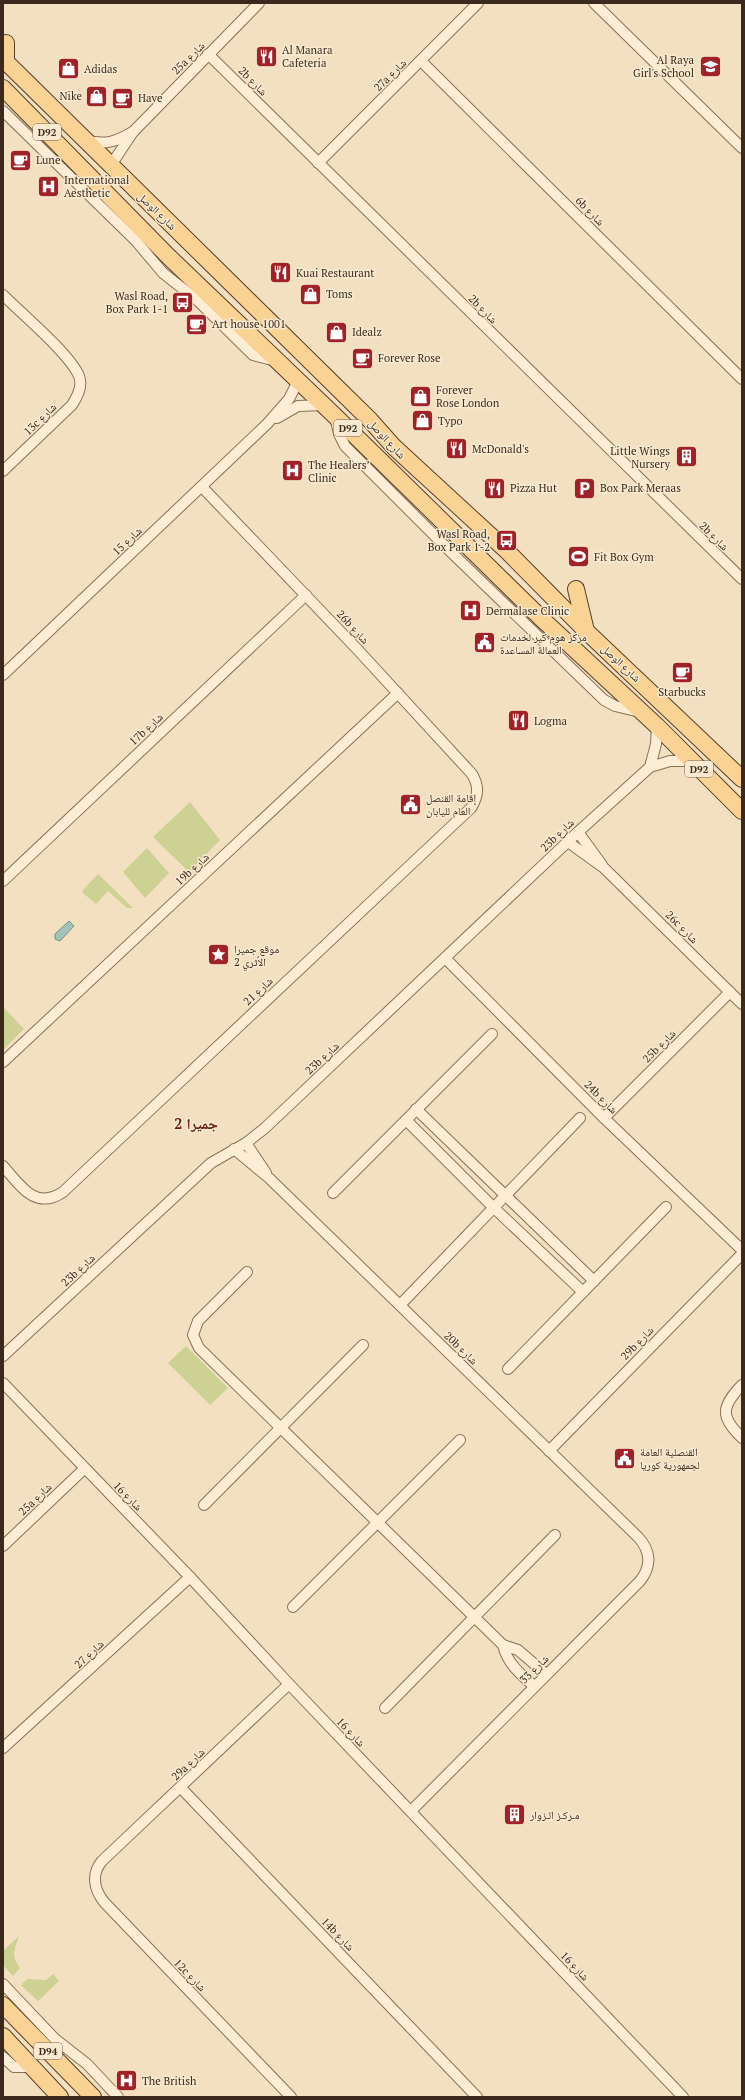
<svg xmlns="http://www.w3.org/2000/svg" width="745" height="2100" font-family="'PT Serif','Noto Naskh Arabic',serif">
<rect width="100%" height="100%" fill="#f2e0c0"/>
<g fill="#cdd193">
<path d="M 190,802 L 220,840 L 189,872 L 153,837 Z"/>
<path d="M 147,848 L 169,873 L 145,898 L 123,872 Z"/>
<path d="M 98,874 L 133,908 L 127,908 L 108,891 L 96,904 L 83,893 L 83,890 Z"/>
<path d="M 3,1007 L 24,1029 L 3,1050 Z"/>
<path d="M 186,1346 L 228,1388 L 210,1405 L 168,1363 Z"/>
<path d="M 19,1936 C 14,1950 11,1956 20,1968 L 13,1976 L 3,1965 L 3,1951 Z"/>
<path d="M 53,1974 L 59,1981 L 38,2001 L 21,1985 L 27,1979 L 46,1980 Z"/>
</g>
<path fill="#a3c3b8" stroke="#699286" d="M 69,921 L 74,926 L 60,941 L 55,939 L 55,934 Z"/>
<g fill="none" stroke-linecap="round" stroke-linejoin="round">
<defs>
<g id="minor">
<path d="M 594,3 L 742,148"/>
<path d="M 208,54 L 742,579"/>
<path d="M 421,61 L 742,379"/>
<path d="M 3,111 L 136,241 L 163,273 L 196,299 L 253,355 L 276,361"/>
<path d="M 86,140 C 105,146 118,141 134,131 L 259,3"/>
<path d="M 318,163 L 478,3"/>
<path d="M 111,165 L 133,132"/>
<path d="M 3,295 C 21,313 70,354 79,376 C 83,386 78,396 72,405 L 3,471"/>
<path d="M 335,416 L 339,434 L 345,446 L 453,554 L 604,700 L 615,706 L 640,712"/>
<path d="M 277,418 L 298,406 L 324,405"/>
<path d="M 3,675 L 267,424 L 289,399 L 298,381"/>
<path d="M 650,767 L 656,744 L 657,726"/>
<path d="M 578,832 L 602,865"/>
<path d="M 568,842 L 604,868 L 742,1004"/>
<path d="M 3,881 L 306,595"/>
<path d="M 445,958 L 604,1118 L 742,1250"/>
<path d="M 3,1062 L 398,693"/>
<path d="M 416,1109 L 594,1281"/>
<path d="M 604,1118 L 730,992"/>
<path d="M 406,1120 L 493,1207 L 583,1292"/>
<path d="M 246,1143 L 266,1173"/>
<path d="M 234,1149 L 269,1178 L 638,1537 C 651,1551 652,1566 640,1581 L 411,1811"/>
<path d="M 3,1166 C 20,1185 35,1211 63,1192 L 471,808 C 479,795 479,786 472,774 L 357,649 L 202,487"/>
<path d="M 333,1193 L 492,1034"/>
<path d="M 247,1272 L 198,1321 L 193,1335 L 199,1348 L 503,1645 L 518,1650 L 546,1674"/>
<path d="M 400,1305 L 580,1118"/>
<path d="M 3,1356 L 211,1163 L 246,1143 L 265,1128 L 578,832 L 650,767 L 670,761 L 691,761"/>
<path d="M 508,1369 L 666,1207"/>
<path d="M 3,1383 L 190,1577 L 289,1684 L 683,2097"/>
<path d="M 742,1385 C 721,1407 720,1417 742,1438"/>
<path d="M 549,1451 L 742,1254"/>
<path d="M 204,1505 L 363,1345"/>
<path d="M 3,1546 L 84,1469"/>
<path d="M 293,1607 L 460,1440"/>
<path d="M 503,1645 C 507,1663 520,1674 534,1686"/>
<path d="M 289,1684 L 102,1861 C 91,1874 94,1889 104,1902 L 291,2097"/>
<path d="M 385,1708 L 555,1535"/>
<path d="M 3,1748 L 190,1577"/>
<path d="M 181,1788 L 477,2097"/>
<path d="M 3,1984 L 55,2039 L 87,2064 L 118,2097"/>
<path d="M 3,2057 L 14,2067 L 33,2067"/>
</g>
<g id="primary">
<path d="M 3,59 L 370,420 L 394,447 L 505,549 L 586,631 L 742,779"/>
<path d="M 6,62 L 6,43"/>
<path d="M 3,88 L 169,257 L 335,416 L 542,619 L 657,726 L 742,811"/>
<path d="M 576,589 L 586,631"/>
<path d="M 3,2005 L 93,2097"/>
<path d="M 3,2036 L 60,2097"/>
</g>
</defs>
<use href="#minor" stroke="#8c7056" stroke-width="12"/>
<use href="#primary" stroke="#593e2b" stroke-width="18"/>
<use href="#minor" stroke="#fcedd4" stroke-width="10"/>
<use href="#primary" stroke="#f8d394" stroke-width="16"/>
</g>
<defs>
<symbol id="restaurant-square" viewBox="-11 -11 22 22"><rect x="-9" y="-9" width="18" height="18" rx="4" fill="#a12129" stroke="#f8ead0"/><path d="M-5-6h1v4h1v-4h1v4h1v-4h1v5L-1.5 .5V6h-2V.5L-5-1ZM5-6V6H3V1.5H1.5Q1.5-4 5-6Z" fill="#fff"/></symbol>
<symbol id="school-square" viewBox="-11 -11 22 22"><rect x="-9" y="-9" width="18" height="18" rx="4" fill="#a12129" stroke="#f8ead0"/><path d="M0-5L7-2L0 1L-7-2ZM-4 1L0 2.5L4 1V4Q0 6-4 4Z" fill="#fff"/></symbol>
<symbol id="shop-square" viewBox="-11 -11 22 22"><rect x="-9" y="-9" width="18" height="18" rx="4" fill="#a12129" stroke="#f8ead0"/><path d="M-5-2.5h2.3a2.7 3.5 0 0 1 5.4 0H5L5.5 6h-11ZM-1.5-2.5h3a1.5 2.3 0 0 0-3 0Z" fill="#fff"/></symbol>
<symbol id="cafe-square" viewBox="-11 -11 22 22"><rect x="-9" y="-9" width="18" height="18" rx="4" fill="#a12129" stroke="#f8ead0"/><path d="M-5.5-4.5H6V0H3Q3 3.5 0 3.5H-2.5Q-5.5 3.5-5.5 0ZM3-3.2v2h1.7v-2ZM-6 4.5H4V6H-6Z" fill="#fff"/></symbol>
<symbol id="hospital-square" viewBox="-11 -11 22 22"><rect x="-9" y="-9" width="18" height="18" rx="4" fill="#a12129" stroke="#f8ead0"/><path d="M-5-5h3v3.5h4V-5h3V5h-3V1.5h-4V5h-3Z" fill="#fff"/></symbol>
<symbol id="bus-square" viewBox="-11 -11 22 22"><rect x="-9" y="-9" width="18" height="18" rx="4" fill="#a12129" stroke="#f8ead0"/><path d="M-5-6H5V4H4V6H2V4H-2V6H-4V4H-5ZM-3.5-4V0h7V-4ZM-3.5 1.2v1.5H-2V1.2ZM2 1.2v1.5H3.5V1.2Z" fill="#fff"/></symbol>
<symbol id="building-square" viewBox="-11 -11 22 22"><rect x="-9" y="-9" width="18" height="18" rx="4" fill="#a12129" stroke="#f8ead0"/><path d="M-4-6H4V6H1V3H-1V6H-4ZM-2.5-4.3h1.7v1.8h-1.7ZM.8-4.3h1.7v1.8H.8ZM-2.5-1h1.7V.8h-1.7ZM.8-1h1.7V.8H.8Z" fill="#fff"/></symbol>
<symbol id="parking-square" viewBox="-11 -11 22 22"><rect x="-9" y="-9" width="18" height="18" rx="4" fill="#a12129" stroke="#f8ead0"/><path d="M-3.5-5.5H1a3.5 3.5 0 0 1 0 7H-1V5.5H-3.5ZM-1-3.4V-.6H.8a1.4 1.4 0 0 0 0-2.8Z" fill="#fff"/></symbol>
<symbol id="stadium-square" viewBox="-11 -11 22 22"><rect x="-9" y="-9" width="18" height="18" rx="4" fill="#a12129" stroke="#f8ead0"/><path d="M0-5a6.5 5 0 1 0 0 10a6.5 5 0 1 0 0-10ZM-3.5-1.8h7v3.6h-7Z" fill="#fff"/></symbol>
<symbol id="civic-square" viewBox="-11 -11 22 22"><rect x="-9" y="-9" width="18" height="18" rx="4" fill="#a12129" stroke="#f8ead0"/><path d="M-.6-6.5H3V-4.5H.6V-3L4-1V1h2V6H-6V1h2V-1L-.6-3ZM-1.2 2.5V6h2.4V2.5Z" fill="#fff"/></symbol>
<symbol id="sight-square" viewBox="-11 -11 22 22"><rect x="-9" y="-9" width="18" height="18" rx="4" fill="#a12129" stroke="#f8ead0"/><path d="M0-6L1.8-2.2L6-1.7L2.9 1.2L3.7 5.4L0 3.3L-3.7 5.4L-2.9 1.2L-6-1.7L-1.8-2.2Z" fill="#fff"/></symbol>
</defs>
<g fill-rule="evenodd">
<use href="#restaurant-square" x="254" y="44" width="25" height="25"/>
<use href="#school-square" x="698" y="54" width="25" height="25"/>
<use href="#shop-square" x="56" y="56" width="25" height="25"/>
<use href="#shop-square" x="84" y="84" width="25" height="25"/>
<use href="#cafe-square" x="110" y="86" width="25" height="25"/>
<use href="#cafe-square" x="8" y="148" width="25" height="25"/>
<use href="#hospital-square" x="36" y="174" width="25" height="25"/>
<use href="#restaurant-square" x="268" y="260" width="25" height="25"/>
<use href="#shop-square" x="298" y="282" width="25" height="25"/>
<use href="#bus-square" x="170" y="290" width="25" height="25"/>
<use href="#cafe-square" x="184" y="312" width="25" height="25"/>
<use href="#shop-square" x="324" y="320" width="25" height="25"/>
<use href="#cafe-square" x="350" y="346" width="25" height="25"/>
<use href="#shop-square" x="408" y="384" width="25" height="25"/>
<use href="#shop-square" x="410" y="408" width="25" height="25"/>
<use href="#restaurant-square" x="444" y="436" width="25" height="25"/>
<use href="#building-square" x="674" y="444" width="25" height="25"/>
<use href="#hospital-square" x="280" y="458" width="25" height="25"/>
<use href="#restaurant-square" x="482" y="476" width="25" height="25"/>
<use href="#parking-square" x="572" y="476" width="25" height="25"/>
<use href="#bus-square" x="494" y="528" width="25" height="25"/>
<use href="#stadium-square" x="566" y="544" width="25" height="25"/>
<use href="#hospital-square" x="458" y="598" width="25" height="25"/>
<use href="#civic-square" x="472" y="630" width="25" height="25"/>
<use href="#cafe-square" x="670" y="660" width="25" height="25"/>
<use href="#restaurant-square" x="506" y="708" width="25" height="25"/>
<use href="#civic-square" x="398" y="792" width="25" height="25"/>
<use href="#sight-square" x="206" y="942" width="25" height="25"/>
<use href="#civic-square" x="612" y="1446" width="25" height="25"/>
<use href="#building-square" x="502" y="1802" width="25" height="25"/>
<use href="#hospital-square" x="114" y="2068" width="25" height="25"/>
</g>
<g text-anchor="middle" stroke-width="3" stroke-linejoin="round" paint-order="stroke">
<g fill="#f8ead0" stroke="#736352" stroke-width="1">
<rect x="33" y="124" width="28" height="16" rx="3"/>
<rect x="334" y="420" width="28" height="16" rx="3"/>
<rect x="685" y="761" width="28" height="16" rx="3"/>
<rect x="34" y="2043" width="28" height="16" rx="3"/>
</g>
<g font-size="10" font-weight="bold" fill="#3a291c">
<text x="47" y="136">D92</text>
<text x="348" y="432">D92</text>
<text x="699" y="773">D92</text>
<text x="48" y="2055">D94</text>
</g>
<g font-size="11" fill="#3a291c" stroke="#f8ead0" text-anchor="start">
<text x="282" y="54">Al Manara<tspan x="282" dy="13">Cafeteria</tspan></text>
<text x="694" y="64" text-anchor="end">Al Raya<tspan x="694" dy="13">Girl's School</tspan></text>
<text x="84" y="73">Adidas</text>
<text x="82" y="100" text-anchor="end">Nike</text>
<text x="138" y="102">Have</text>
<text x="36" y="164">Lune</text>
<text x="64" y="184">International<tspan x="64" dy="13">Aesthetic</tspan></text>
<text x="296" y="277">Kuai Restaurant</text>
<text x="326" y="298">Toms</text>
<text x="168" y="300" text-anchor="end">Wasl Road,<tspan x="168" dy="13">Box Park 1-1</tspan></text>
<text x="212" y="328">Art house 1001</text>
<text x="352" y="336">Idealz</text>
<text x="378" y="362">Forever Rose</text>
<text x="436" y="394">Forever<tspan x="436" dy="13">Rose London</tspan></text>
<text x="438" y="425">Typo</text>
<text x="472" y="453">McDonald's</text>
<text x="670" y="455" text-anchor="end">Little Wings<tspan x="670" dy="13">Nursery</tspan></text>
<text x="308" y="469">The Healers’<tspan x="308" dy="13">Clinic</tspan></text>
<text x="510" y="492">Pizza Hut</text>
<text x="600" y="492">Box Park Meraas</text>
<text x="490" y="538" text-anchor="end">Wasl Road,<tspan x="490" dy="13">Box Park 1-2</tspan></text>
<text x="594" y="561">Fit Box Gym</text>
<text x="486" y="615">Dermalase Clinic</text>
<text x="500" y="641">مركز هوم كير لخدمات<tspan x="500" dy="13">العمالة المساعدة</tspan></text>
<text x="682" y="696" text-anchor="middle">Starbucks</text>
<text x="534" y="725">Logma</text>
<text x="426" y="802">إقامة القنصل<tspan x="426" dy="13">العام لليابان</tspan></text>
<text x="234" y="953">موقع جميرا<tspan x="234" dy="13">2 الأثري</tspan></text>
<text x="640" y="1456">القنصلية العامة<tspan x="640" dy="13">لجمهورية كوريا</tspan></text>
<text x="530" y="1819">مـركـز الـزوار</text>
<text x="142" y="2085">The British</text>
</g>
<g font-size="11" fill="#3a291c" stroke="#f8ead0">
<text transform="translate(188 58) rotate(-45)" y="4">25a شارع</text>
<text transform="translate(390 75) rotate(-45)" y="4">27a شارع</text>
<text transform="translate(253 81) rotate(45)" y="4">2b شارع</text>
<text transform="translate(157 211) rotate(44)" y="4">شارع الوصل</text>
<text transform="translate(590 211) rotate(45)" y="4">6b شارع</text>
<text transform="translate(483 309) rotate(45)" y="4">2b شارع</text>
<text transform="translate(40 419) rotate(-44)" y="4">13c شارع</text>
<text transform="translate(387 439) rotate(47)" y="4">شارع الوصل</text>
<text transform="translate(714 536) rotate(44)" y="4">2b شارع</text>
<text transform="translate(127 541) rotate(-43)" y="4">شارع 15</text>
<text transform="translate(353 627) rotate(47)" y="4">26b شارع</text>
<text transform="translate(621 663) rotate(43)" y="4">شارع الوصل</text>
<text transform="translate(146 729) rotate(-43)" y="4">17b شارع</text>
<text transform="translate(557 835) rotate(-44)" y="4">23b شارع</text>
<text transform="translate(192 869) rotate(-43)" y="4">19b شارع</text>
<text transform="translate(682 927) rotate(45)" y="4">26c شارع</text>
<text transform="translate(258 991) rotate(-43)" y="4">شارع 21</text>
<text transform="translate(659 1046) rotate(-45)" y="4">25b شارع</text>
<text transform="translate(322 1058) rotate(-43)" y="4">23b شارع</text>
<text transform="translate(601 1097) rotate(45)" y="4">24b شارع</text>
<text transform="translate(78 1270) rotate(-43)" y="4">23b شارع</text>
<text transform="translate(637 1343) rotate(-46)" y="4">29b شارع</text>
<text transform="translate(461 1348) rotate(44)" y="4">20b شارع</text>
<text transform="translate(128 1496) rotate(45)" y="4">شارع 16</text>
<text transform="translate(35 1499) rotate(-44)" y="4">25a شارع</text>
<text transform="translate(89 1654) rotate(-43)" y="4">شارع 27</text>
<text transform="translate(534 1669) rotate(-45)" y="4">شارع 33</text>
<text transform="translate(351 1732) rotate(46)" y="4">شارع 16</text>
<text transform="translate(188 1764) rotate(-44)" y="4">29a شارع</text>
<text transform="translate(338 1934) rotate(46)" y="4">14b شارع</text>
<text transform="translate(575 1966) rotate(46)" y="4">شارع 16</text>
<text transform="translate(190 1975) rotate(46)" y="4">12c شارع</text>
</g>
<g font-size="15" font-weight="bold" fill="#6b2417" stroke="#f8ead0">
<text x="196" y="1129">جميرا 2</text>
</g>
</g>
<rect width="745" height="2100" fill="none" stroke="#3a291c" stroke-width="8"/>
</svg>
